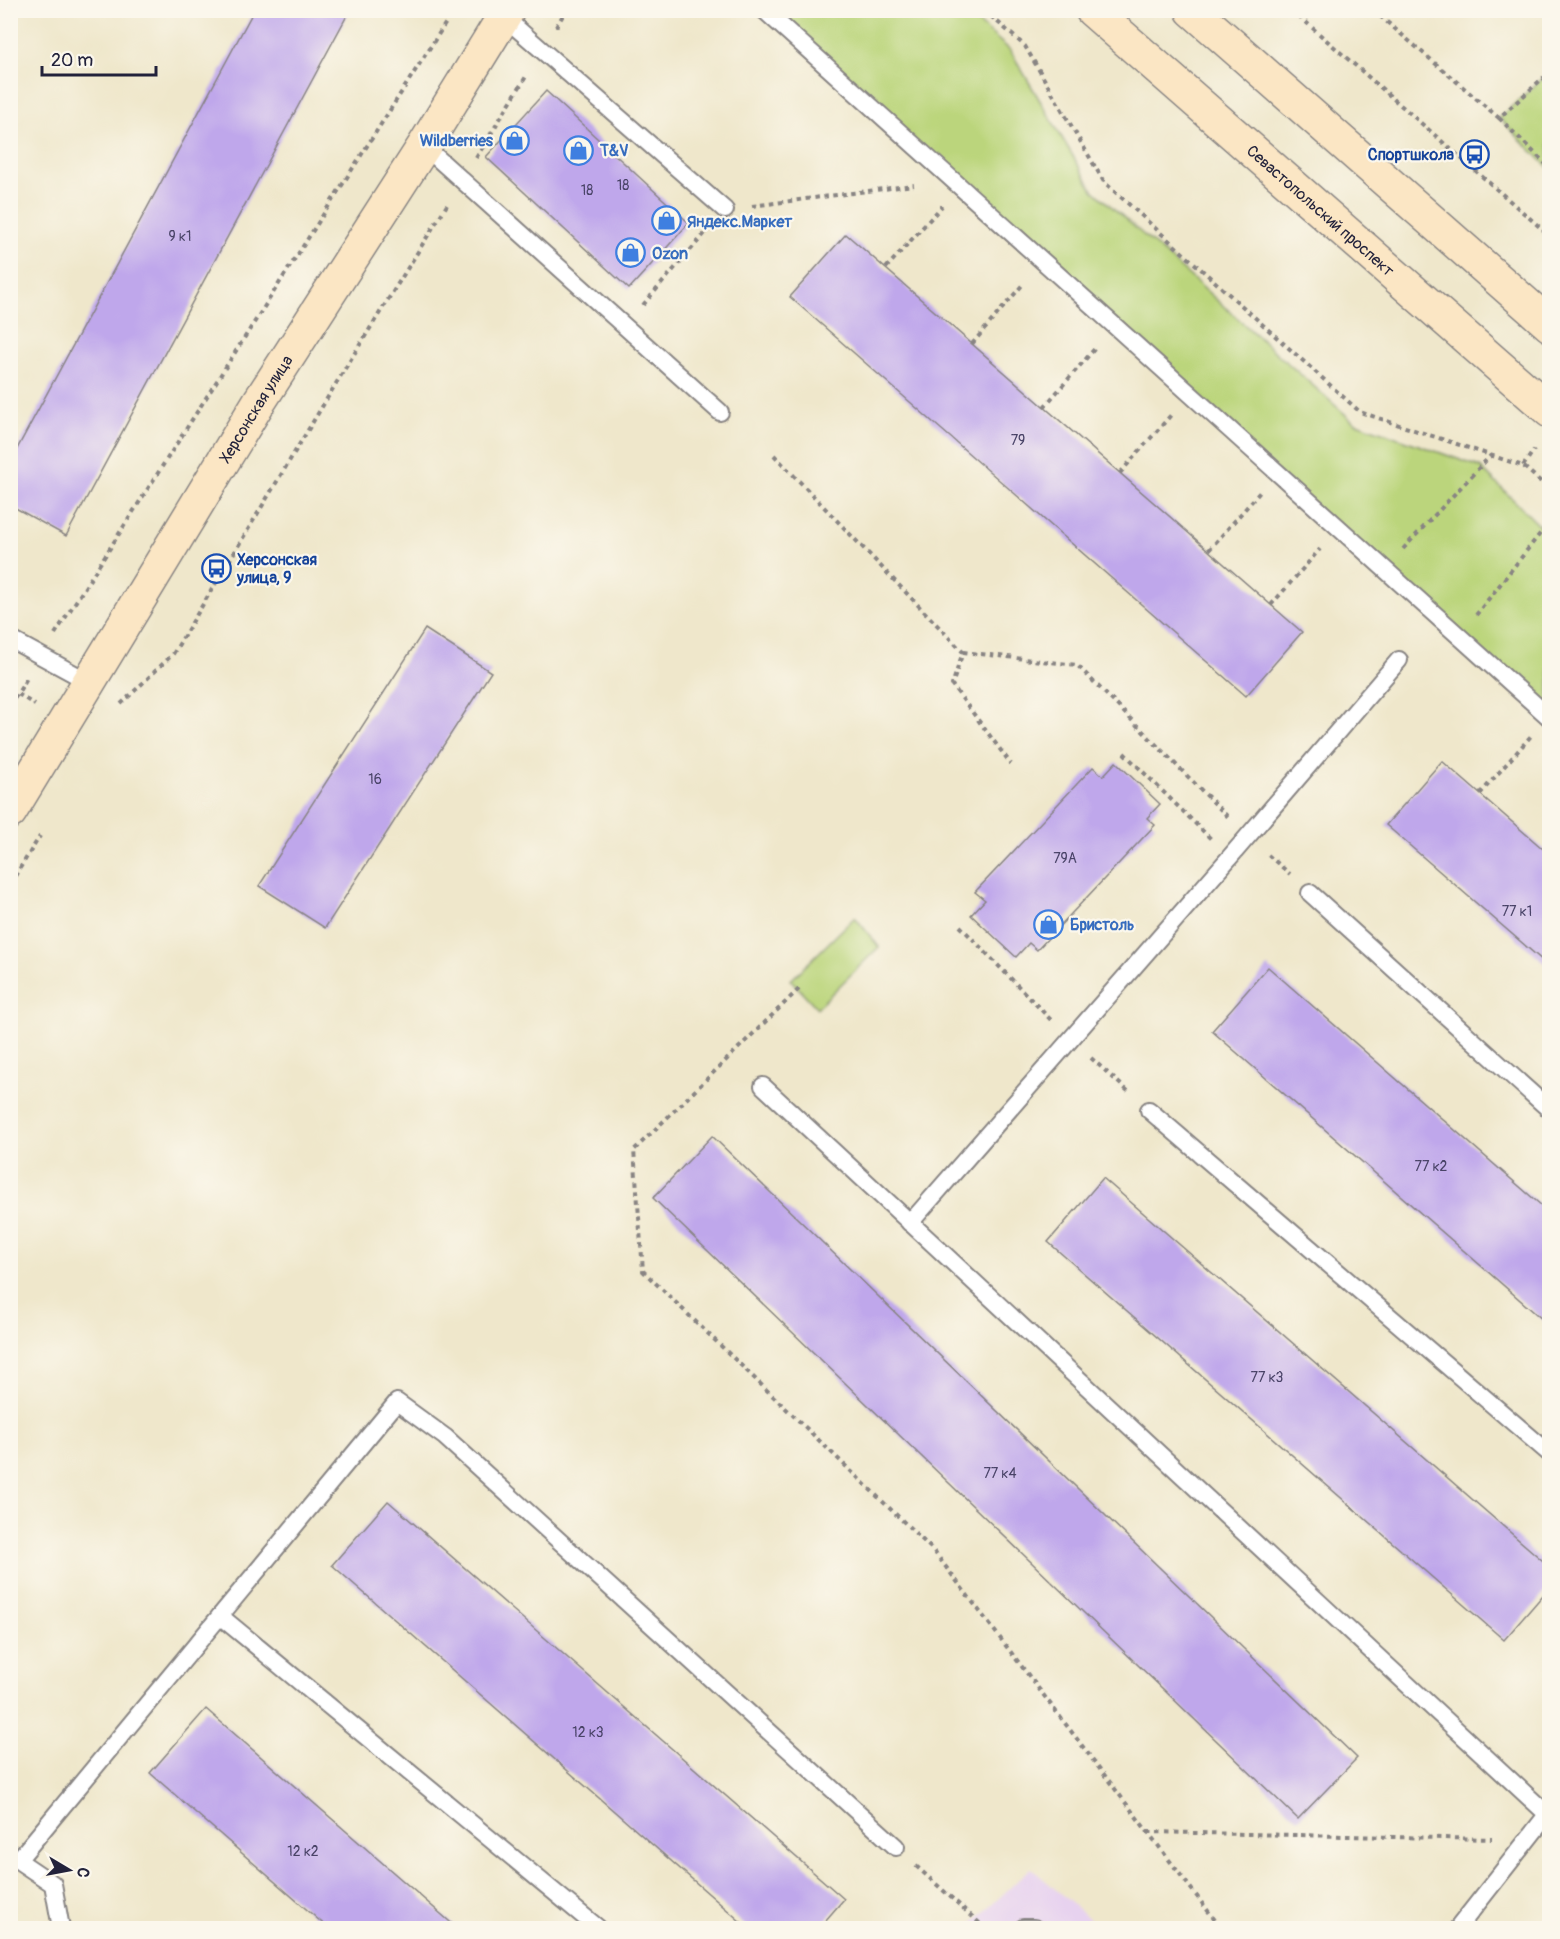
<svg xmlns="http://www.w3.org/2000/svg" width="1560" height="1939" font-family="Pangolin,sans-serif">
<rect width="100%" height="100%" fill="#fbf7ec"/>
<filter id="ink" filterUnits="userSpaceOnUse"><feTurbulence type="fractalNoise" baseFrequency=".0167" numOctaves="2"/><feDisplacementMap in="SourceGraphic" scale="12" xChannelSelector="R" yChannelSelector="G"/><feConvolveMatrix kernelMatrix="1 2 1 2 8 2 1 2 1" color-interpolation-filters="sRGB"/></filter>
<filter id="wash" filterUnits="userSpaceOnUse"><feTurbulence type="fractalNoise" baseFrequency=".008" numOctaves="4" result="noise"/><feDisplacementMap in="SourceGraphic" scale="24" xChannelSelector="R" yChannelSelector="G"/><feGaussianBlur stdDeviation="1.35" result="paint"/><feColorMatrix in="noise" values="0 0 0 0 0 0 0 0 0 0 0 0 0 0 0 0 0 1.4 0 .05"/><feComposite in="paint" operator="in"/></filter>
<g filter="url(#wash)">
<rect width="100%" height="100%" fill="#efe7cb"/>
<path fill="#e7d2ef" d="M 1031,1868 L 1100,1928 L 967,1928 Z"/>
<g fill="#bbd57b" stroke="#6e7c5b" stroke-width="1.5">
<path d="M 766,10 L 965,11 L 1010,50 L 1093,190 L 1354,422 L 1480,467 L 1549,535 L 1549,719 Z"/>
<path d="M 1543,78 L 1549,84 L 1549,168 L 1499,118 Z"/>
<path d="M 855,917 L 879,947 L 817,1008 L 791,980 Z"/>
</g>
<g id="blocks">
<g fill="#bfa7eb">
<path d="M 254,10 L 350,10 L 66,536 L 10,505 L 10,462 Z"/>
<path d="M 546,91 L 689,223 L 629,289 L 486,157 Z"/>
<path d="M 846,234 L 1302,632 L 1246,696 L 790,297 Z"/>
<path d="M 425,629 L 491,672 L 325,928 L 259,886 Z"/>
<path d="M 1442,761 L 1550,855 L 1550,967 L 1386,825 Z"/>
<path d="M 1116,762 L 1160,804 L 1147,818 L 1155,825 L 1037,950 L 1029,943 L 1016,957 L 971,915 L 985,900 L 975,892 L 1093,767 L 1103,776 Z"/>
<path d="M 1268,967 L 1550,1213 L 1550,1326 L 1212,1031 Z"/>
<path d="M 712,1136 L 1357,1758 L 1298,1819 L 653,1198 Z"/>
<path d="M 1103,1178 L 1550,1567 L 1550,1587 L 1504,1640 L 1048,1242 Z"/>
<path d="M 388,1501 L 844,1899 L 819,1928 L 748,1928 L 332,1565 Z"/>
<path d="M 206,1709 L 457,1928 L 328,1928 L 150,1773 Z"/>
</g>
</g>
</g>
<g filter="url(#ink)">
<use href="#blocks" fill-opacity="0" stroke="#888483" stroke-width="1.5"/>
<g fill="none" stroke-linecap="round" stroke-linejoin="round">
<defs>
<g id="lane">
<path d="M 764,10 L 1550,718"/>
<path d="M 504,17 L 725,210"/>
<path d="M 424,146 L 720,412"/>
<path d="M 10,639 L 89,682"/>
<path d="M 1310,893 L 1550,1110"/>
<path d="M 763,1086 L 1547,1814"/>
<path d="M 1149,1110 L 1550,1454"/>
<path d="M 910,1223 L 1230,857 L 1399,660"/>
<path d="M 220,1616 L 598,1928"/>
<path d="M 10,1855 L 53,1884 L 61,1928"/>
<path d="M 18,1860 L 397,1402 L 445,1437 L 896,1847"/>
<path d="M 1023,1928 L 1034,1928"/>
<path d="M 1458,1928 L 1550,1811"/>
</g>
<g id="secondary">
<path id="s1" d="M 1092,10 L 1550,411"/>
<path d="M 1192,10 L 1550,325"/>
<path id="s2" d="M 10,812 L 259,402 L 424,146 L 508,10"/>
</g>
</defs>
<use href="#lane" stroke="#888483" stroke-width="20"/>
<use href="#secondary" stroke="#888483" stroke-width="36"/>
<g stroke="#888483" stroke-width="4" stroke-dasharray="4.5 4.5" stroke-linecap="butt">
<path d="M 984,10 L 1025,46 L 1104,182 L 1360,412 L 1523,466 L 1550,490"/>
<path d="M 1292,10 L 1550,236"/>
<path d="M 1373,10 L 1499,118 L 1543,78 L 1550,84"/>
<path d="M 556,27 L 566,10"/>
<path d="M 1499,118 L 1550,168"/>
<path d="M 476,158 L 527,75"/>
<path d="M 752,206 L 914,185"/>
<path d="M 886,268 L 942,206"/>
<path d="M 643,305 L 707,231"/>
<path d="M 972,344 L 1024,283"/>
<path d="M 1044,407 L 1097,346"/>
<path d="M 774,455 L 963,652 L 952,685 L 1011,764"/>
<path d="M 1523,466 L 1534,450"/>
<path d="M 1120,473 L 1171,415"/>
<path d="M 1403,549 L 1491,455"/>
<path d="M 1209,550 L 1260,492"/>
<path d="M 1271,605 L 1320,549"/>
<path d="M 1476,615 L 1550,521"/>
<path d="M 55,634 L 454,10"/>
<path d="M 963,652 L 1077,665 L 1228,817"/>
<path d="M 18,694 L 35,705"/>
<path d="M 121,704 L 173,654 L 346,367 L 447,205"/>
<path d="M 10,706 L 27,678"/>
<path d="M 1124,753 L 1211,839"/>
<path d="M 1480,794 L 1531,736"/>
<path d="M 1268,855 L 1290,874"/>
<path d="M 10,884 L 40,836"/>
<path d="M 960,926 L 1051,1020"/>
<path d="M 799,989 L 634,1150 L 643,1271 L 933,1550 L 1221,1928"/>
<path d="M 1091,1058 L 1128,1091"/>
<path d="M 1148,1832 L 1492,1839"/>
<path d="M 916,1866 L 985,1928"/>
</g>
<use href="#lane" stroke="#fff" stroke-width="16"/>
<use href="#secondary" stroke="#fbe6c4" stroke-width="33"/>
</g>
</g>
<defs>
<symbol id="shop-ring" viewBox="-11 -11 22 22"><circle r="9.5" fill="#fbf7ec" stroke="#3f7fe0" stroke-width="1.5"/><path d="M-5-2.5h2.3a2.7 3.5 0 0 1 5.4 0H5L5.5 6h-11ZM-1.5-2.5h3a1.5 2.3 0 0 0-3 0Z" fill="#3f7fe0"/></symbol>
<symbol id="bus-ring" viewBox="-11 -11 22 22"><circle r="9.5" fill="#fbf7ec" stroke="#1a4fb4" stroke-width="1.5"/><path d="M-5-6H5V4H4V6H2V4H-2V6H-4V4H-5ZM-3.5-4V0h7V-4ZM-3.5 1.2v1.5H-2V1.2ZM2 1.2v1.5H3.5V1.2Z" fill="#1a4fb4"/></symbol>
</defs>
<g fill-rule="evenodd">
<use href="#shop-ring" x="498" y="124" width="33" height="33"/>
<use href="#shop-ring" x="562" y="134" width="33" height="33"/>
<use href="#bus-ring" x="1458" y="138" width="33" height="33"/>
<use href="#shop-ring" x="650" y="204" width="33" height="33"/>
<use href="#shop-ring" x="614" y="236" width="33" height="33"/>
<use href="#bus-ring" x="200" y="552" width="33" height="33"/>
<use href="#shop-ring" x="1032" y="908" width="33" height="33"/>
</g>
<g text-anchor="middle" stroke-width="4.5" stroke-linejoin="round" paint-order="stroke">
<g font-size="14" fill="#494367">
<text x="623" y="190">18</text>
<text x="587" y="195">18</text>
<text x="180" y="241">9 к1</text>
<text x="1018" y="445">79</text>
<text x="375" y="784">16</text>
<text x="1065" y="863">79А</text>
<text x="1517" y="916">77 к1</text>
<text x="1431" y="1171">77 к2</text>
<text x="1267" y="1382">77 к3</text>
<text x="1000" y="1478">77 к4</text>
<text x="588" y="1737">12 к3</text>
<text x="303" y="1856">12 к2</text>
</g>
<g font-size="16" font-weight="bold" fill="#366cbe" stroke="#fbf7ec" text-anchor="start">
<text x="493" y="146" text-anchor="end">Wildberries</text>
<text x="600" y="156">T&amp;V</text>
<text x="687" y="227">Яндекс.Маркет</text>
<text x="652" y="259">Ozon</text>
<text x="1070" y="930">Бристоль</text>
</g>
<g font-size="16" font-weight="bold" fill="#164399" stroke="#fbf7ec" text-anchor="end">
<text x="1454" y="160">Спортшкола</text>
<text x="237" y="565" text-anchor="start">Херсонская<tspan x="237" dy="18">улица, 9</tspan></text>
</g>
<g font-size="16" fill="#22223b" stroke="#fbf7ec">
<text dy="6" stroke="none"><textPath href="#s1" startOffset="304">Севастопольский проспект</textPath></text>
<text dy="6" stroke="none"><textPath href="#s2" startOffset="472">Херсонская улица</textPath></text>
</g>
</g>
<rect width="1560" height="1939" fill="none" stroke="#fbf7ec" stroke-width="36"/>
<g transform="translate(69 1870) rotate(100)" stroke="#fbf7ec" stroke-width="4.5" paint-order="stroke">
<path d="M0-4.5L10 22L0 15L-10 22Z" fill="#22223b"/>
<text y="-9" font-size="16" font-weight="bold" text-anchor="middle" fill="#22223b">С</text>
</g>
<path d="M42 66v9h114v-9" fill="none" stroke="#22223b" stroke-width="3"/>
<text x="51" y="66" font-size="18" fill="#22223b" stroke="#fbf7ec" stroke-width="4.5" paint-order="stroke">20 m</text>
</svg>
